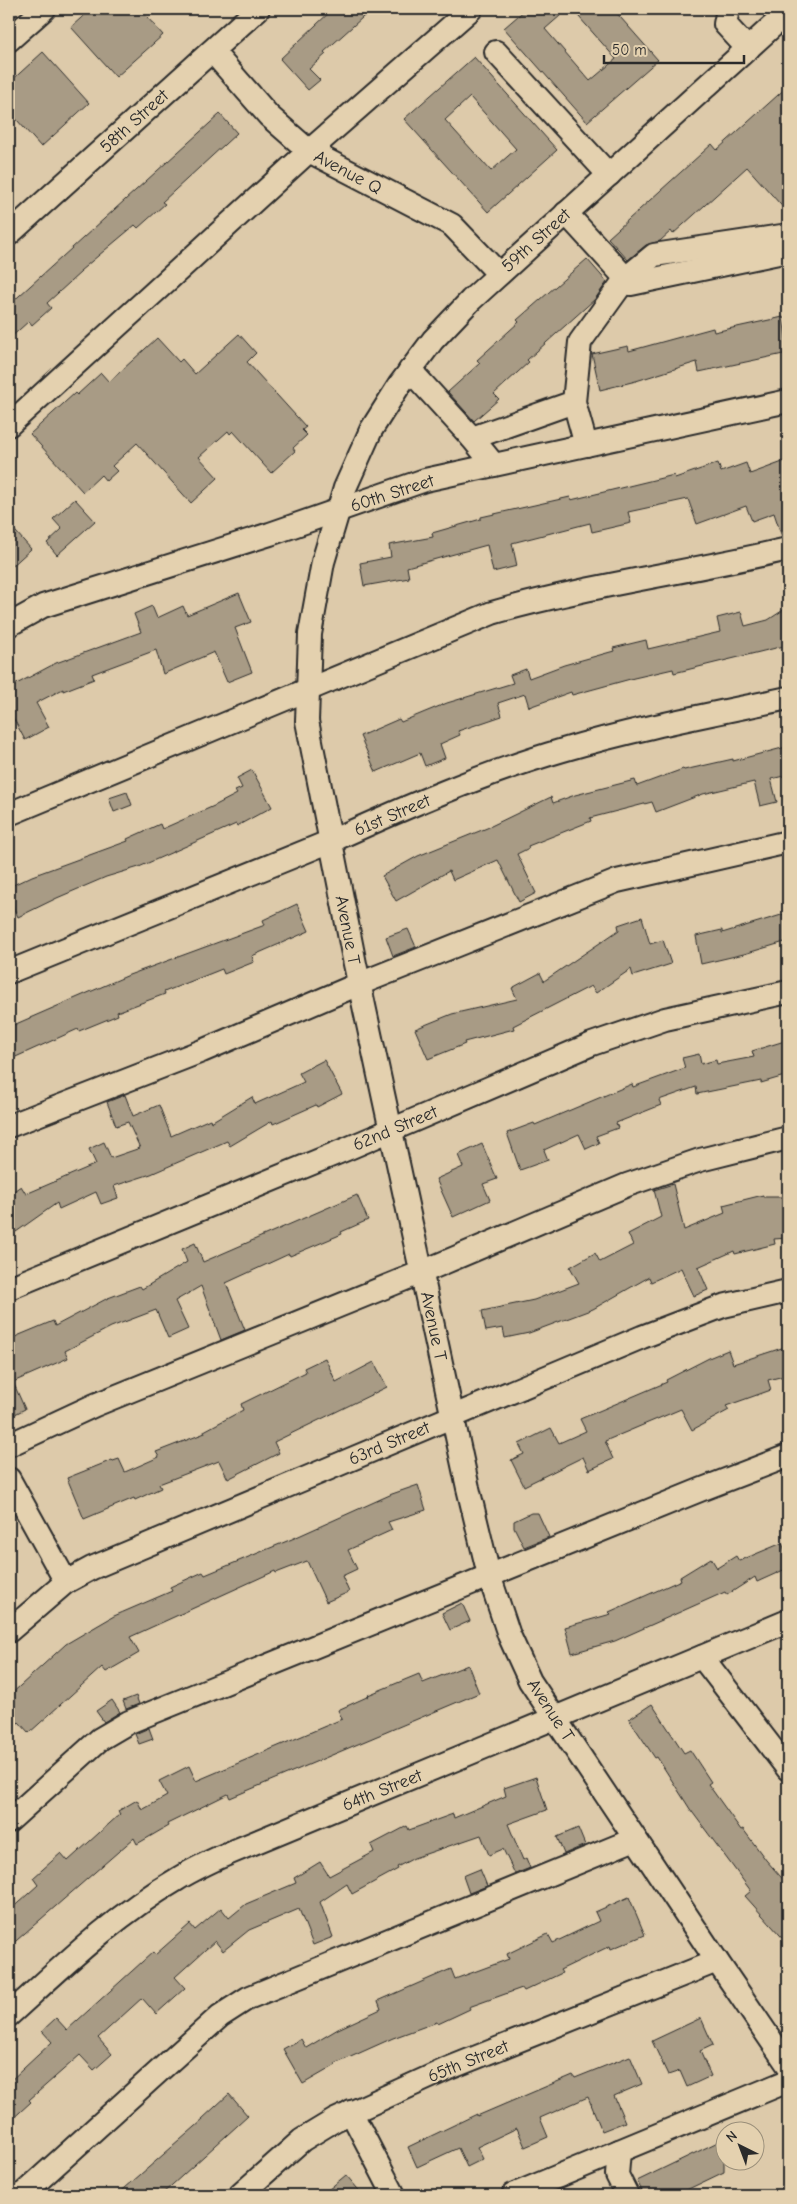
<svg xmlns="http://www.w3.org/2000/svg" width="797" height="2204" font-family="'Comic Neue',sans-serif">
<rect width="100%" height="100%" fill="#ddcaaa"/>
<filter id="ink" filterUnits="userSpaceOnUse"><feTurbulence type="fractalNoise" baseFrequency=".02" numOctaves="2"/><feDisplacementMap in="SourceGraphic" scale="10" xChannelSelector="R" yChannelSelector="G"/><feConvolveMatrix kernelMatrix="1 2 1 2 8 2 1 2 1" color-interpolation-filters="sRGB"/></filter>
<g filter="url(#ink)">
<g fill="#a89b85" stroke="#2b2b2b" fill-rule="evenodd">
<path d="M 91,9 L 140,9 L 163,35 L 116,77 L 71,27 Z"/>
<path d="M 333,9 L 372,9 L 324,52 L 326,54 L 309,69 L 320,80 L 308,90 L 280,59 Z"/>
<path d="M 526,9 L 568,9 L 545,29 L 590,81 L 616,59 L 572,9 L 613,9 L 658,60 L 587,122 L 504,28 Z"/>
<path d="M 43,52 L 89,103 L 41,147 L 9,111 L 9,83 Z"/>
<path d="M 474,57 L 557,150 L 488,212 L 404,119 ZM 470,97 L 516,149 L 491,171 L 445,120 Z"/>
<path d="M 788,86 L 788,213 L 747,167 L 673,234 L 671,231 L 660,241 L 646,245 L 628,260 L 608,238 L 712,144 L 717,150 Z"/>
<path d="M 220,114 L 237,133 L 162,202 L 165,204 L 138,228 L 135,225 L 80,271 L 81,272 L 47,303 L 51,308 L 32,325 L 29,321 L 9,339 L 9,305 Z"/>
<path d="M 587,259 L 607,282 L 595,299 L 527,360 L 529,362 L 494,394 L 499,399 L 474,421 L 448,392 L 480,363 L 477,360 L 519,322 L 517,320 Z"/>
<path d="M 783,317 L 788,353 L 699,372 L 697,362 L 636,381 L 600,390 L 592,354 L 628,346 L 629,351 L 713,328 L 714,332 Z"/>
<path d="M 239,334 L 256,353 L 247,362 L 306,427 L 302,430 L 307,435 L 293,448 L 295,451 L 271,473 L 233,431 L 230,434 L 228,431 L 199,457 L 218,478 L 191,503 L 137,443 L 112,466 L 117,471 L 106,481 L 101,475 L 83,492 L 30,434 L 75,393 L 77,395 L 101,373 L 109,382 L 157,338 L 179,362 L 182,359 L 195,374 Z"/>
<path d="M 788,460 L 788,536 L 782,537 L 774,513 L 752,521 L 746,506 L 697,524 L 688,499 L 628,512 L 631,523 L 592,532 L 590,523 L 512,543 L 517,566 L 493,572 L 487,545 L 407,567 L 409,578 L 364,586 L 360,563 L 391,557 L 389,545 L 433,537 L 432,533 L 481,519 L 481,517 L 570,497 L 571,500 L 674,475 L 675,478 L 718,463 L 721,472 L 746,463 L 750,474 Z"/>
<path d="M 75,499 L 95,521 L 57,555 L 47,543 L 62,529 L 53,519 Z"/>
<path d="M 9,524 L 31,549 L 9,569 Z"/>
<path d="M 239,593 L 251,622 L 235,628 L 252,672 L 227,682 L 214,652 L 163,674 L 156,650 L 92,674 L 94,679 L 63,691 L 63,689 L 36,703 L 49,727 L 25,740 L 9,710 L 9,688 L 56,663 L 141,632 L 134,614 L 152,606 L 157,618 L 183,606 L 187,615 Z"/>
<path d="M 788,607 L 788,645 L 674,673 L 673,669 L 634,678 L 572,695 L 571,692 L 529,707 L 525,694 L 498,703 L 502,716 L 458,731 L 460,735 L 440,744 L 445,758 L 425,766 L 420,753 L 376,772 L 360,736 L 399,719 L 401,722 L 447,703 L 513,683 L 510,675 L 526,669 L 529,678 L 564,665 L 614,651 L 613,648 L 646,640 L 648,649 L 720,632 L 717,618 L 741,612 L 745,626 L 768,620 Z"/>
<path d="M 786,747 L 788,775 L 771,779 L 777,802 L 760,806 L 754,782 L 703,794 L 656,812 L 652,802 L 590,818 L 591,821 L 528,846 L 529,848 L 517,854 L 536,893 L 519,902 L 498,860 L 453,880 L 449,871 L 396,901 L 382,876 L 418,856 L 487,828 L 551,797 L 553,803 L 575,795 L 635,780 L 637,786 L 683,769 L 684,770 L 733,759 L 733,761 Z"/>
<path d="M 252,770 L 272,807 L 237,826 L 236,824 L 139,867 L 106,877 L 57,898 L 18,917 L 9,898 L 9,887 L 32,876 L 128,841 L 127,839 L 160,824 L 162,829 L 214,806 L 237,794 L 235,791 L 242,788 L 237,778 Z"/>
<path d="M 127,792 L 132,805 L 114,812 L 109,798 Z"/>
<path d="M 297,904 L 309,931 L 252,956 L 254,962 L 224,974 L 222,969 L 164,992 L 165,994 L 117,1012 L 118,1015 L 79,1031 L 78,1029 L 9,1060 L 9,1027 L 129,975 L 265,925 L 263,920 Z"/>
<path d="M 788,913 L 788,941 L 744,954 L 701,964 L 696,936 L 722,930 L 722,933 Z"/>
<path d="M 642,917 L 650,944 L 663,940 L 671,964 L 633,976 L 631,969 L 596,993 L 591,986 L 513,1026 L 514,1029 L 464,1042 L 465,1044 L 428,1059 L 415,1029 L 452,1014 L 517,999 L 512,988 L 540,973 L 544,981 L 619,930 L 618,925 Z"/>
<path d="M 408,929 L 416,947 L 393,956 L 386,937 Z"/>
<path d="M 788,1040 L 788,1075 L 761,1083 L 761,1081 L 697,1094 L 696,1087 L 659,1100 L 661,1105 L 616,1123 L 618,1128 L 596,1136 L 599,1143 L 586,1149 L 579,1134 L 544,1150 L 548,1160 L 520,1170 L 507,1133 L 534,1123 L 535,1125 L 632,1084 L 633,1087 L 685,1068 L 682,1058 L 699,1054 L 701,1064 L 716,1060 L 717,1064 L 754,1057 L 752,1051 Z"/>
<path d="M 324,1060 L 342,1094 L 317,1107 L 316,1105 L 273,1124 L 272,1121 L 230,1146 L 227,1141 L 151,1174 L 114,1186 L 118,1198 L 101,1204 L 96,1192 L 59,1209 L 57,1203 L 16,1232 L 9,1222 L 9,1194 L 21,1186 L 26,1194 L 96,1164 L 89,1149 L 104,1142 L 111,1158 L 140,1148 L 128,1122 L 116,1126 L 107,1102 L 125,1095 L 133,1116 L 159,1105 L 171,1136 L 210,1119 L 211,1122 L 252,1097 L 255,1104 L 304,1082 L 299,1073 Z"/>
<path d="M 482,1144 L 497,1179 L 483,1184 L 490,1200 L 453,1217 L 436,1179 L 463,1167 L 458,1155 Z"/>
<path d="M 673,1184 L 684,1230 L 725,1213 L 723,1205 L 763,1195 L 763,1197 L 788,1197 L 788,1238 L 774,1239 L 775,1244 L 735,1254 L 734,1251 L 698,1267 L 708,1290 L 694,1296 L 681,1268 L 651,1282 L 649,1277 L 593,1309 L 529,1333 L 505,1338 L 503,1328 L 486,1331 L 482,1311 L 534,1300 L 579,1283 L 570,1267 L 595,1253 L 600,1262 L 633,1245 L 628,1234 L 661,1217 L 654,1190 Z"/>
<path d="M 357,1195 L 368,1220 L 341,1232 L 342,1234 L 290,1256 L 289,1254 L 226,1283 L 245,1330 L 221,1340 L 201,1286 L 175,1301 L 188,1329 L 168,1338 L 156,1310 L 111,1327 L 65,1351 L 68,1358 L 13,1382 L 25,1409 L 9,1417 L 9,1342 L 17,1336 L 53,1321 L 55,1326 L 108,1298 L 140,1286 L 142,1289 L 187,1262 L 182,1249 L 195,1243 L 203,1262 Z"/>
<path d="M 788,1346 L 788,1375 L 768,1380 L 771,1390 L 726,1406 L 729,1410 L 692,1430 L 681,1409 L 605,1441 L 613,1459 L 589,1470 L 583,1457 L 524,1486 L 511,1460 L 524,1454 L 519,1444 L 551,1428 L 559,1443 L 586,1431 L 580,1419 L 667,1382 L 666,1380 L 711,1357 L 728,1350 L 733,1364 Z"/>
<path d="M 325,1358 L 336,1382 L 374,1362 L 387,1387 L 274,1442 L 279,1453 L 228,1479 L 219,1461 L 159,1484 L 161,1488 L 135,1500 L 134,1498 L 84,1519 L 67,1478 L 112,1460 L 113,1461 L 119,1459 L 125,1472 L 159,1457 L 156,1452 L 205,1433 L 204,1431 L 243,1410 L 241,1404 L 306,1372 L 304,1368 Z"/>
<path d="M 418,1485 L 426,1510 L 388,1522 L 392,1530 L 348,1550 L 357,1569 L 342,1576 L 349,1592 L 326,1602 L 307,1561 L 276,1573 L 275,1571 L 130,1637 L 139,1653 L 106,1672 L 102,1667 L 29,1733 L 19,1722 L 9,1732 L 9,1696 L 66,1644 L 114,1616 L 172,1591 L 170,1587 L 203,1572 L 205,1575 L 292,1539 L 392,1494 Z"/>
<path d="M 531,1513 L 538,1513 L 549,1537 L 524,1547 L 514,1527 L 514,1521 Z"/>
<path d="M 782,1543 L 788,1558 L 788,1568 L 757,1582 L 755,1577 L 727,1595 L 725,1592 L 615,1641 L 572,1653 L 565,1627 L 611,1614 L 609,1612 L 681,1580 L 680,1577 L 711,1558 L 717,1568 L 736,1556 L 739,1561 Z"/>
<path d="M 462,1603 L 470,1621 L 450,1630 L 442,1613 Z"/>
<path d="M 468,1665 L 479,1693 L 230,1798 L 228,1794 L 167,1824 L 168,1826 L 137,1844 L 134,1838 L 9,1947 L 9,1911 L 38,1885 L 33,1878 L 61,1853 L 68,1861 L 120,1814 L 118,1811 L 137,1800 L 142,1810 L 167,1796 L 159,1781 L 189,1766 L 196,1781 L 342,1719 L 338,1710 L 369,1696 L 368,1695 L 419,1674 L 423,1683 Z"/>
<path d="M 136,1696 L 139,1704 L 126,1709 L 123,1701 Z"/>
<path d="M 112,1700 L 120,1712 L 104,1722 L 96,1711 Z"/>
<path d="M 652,1704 L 684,1753 L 690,1750 L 711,1782 L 708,1784 L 741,1830 L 743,1829 L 766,1860 L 788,1885 L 788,1944 L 745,1896 L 751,1891 L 690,1809 L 657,1757 L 655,1758 L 629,1719 Z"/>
<path d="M 149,1728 L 153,1739 L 139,1744 L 135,1734 Z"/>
<path d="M 536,1777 L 547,1810 L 508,1824 L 523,1860 L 526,1858 L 530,1868 L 515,1874 L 503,1849 L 489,1855 L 481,1835 L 414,1858 L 397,1867 L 398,1869 L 352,1894 L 347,1884 L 320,1902 L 333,1937 L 313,1945 L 299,1909 L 249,1930 L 223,1951 L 215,1941 L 175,1977 L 185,1988 L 156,2014 L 142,1998 L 98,2038 L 112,2054 L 94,2070 L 80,2055 L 29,2100 L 31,2102 L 9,2122 L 9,2082 L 52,2042 L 42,2031 L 56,2018 L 67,2030 L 153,1952 L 155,1955 L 190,1924 L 195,1930 L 221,1908 L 229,1918 L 246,1904 L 296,1883 L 294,1878 L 320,1862 L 329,1876 L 374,1852 L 371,1845 L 407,1826 L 409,1830 L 453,1814 L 454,1818 L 506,1796 L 504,1788 Z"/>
<path d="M 578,1828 L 585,1845 L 564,1854 L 557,1837 Z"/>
<path d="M 480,1869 L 487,1886 L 469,1893 L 463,1876 Z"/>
<path d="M 629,1897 L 645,1935 L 611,1949 L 610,1946 L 560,1970 L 562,1973 L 524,1991 L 522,1988 L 469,2007 L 470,2009 L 438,2024 L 437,2022 L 393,2038 L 335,2064 L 336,2065 L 303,2084 L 283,2049 L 301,2039 L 306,2048 L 338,2029 L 381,2009 L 378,2001 L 451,1969 L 455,1979 L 509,1959 L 507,1954 L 548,1934 L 553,1943 L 599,1921 L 595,1912 Z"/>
<path d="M 701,2018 L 713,2045 L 700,2051 L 711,2076 L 687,2087 L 680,2071 L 668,2075 L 652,2041 Z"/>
<path d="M 630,2056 L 642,2084 L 614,2096 L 625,2122 L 602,2131 L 588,2097 L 540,2118 L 548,2137 L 525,2147 L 517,2128 L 477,2147 L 483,2159 L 467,2167 L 458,2148 L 417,2167 L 408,2147 L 477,2114 L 477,2116 L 573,2075 L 575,2078 Z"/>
<path d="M 229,2094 L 248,2116 L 161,2195 L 117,2195 L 203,2120 L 202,2119 Z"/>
<path d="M 724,2139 L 724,2172 L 676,2195 L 644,2195 L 637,2181 Z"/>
<path d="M 346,2175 L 363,2195 L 322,2195 Z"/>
</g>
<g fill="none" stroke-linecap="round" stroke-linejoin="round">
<defs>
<g id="minor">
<path d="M 788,12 L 471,300 L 433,340 L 400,384 L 371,430 L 345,488 L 323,562 L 310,634 L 307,721 L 355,964 L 468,1488 L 489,1575 L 509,1635 L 530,1681 L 717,1961 L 788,2065"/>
<path d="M 727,14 L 725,24 L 748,49"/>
<path d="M 9,40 L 44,9"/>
<path d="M 212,51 L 269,116 L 309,151 L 452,225 L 499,274"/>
<path d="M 496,52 L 609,175"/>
<path d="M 566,213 L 631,284 L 788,251"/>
<path d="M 9,234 L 258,9"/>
<path d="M 410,370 L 472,438"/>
<path d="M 574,402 L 586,445"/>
<path d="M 9,425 L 309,151 L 471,9"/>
<path d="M 494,465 L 472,438 L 574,402 L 580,342 L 626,278 L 654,255 L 788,235"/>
<path d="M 9,625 L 43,606 L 270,534 L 425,480 L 788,401"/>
<path d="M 9,814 L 492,613 C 589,585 690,572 788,549"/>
<path d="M 9,972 L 331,841 C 406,807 484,773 563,750 C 637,728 713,714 788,698"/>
<path d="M 9,1126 L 202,1051 L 359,984 L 617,881 L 788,842"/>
<path d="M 9,1288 L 349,1148 L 592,1044 L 665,1019 L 788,992"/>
<path d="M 9,1445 L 95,1405 L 422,1272 L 627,1185 L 700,1160 L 788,1138"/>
<path d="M 9,1479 L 66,1582"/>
<path d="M 9,1631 L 66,1582 L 92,1568 L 642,1337 L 723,1306 L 788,1291"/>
<path d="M 702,1657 L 788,1769"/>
<path d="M 9,1821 L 100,1739 L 129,1722 L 700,1490 L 788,1456"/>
<path d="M 9,2015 C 62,1967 114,1916 176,1880 C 190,1871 205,1864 220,1857 L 788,1621"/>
<path d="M 351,2112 L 394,2195"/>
<path d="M 619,2151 L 617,2175 L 627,2195"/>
<path d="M 22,2195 L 220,2016 L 248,1998 L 635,1839"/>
<path d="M 240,2195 L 302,2140 L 335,2120 L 447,2069 L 717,1961"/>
<path d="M 513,2195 L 788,2081"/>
</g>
</defs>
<use href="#minor" stroke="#2b2b2b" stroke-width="26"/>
<use href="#minor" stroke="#e4d1af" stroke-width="22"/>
</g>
</g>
<g text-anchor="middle" stroke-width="4" stroke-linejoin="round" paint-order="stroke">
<g font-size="18" fill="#2b2b2b" stroke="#e4d1af">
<text transform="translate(134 121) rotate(-42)" y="6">58th Street</text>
<text transform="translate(348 172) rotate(28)" y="6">Avenue Q</text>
<text transform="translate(536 240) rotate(-42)" y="6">59th Street</text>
<text transform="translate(392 493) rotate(-18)" y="6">60th Street</text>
<text transform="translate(392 815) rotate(-23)" y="6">61st Street</text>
<text transform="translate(348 930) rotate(79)" y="6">Avenue T</text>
<text transform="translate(395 1128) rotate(-23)" y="6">62nd Street</text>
<text transform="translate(434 1326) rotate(78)" y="6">Avenue T</text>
<text transform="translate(389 1443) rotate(-23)" y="6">63rd Street</text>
<text transform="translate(551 1710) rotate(57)" y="6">Avenue T</text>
<text transform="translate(382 1790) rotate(-22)" y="6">64th Street</text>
<text transform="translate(468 2061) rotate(-22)" y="6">65th Street</text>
</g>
</g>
<rect width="797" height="2204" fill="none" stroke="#e4d1af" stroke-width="30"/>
<rect x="15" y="15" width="767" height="2174" fill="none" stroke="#2b2b2b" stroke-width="2" filter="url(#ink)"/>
<g transform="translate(740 2146) rotate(318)"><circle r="24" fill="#e4d1af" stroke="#9a8f7a"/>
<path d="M0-4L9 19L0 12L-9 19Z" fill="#2b2b2b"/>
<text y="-8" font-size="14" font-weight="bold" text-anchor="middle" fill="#2b2b2b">N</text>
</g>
<path d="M604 55v8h140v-8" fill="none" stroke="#2b2b2b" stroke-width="2.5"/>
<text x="612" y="55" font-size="15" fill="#2b2b2b" stroke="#e4d1af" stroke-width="4" paint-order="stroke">50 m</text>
</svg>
